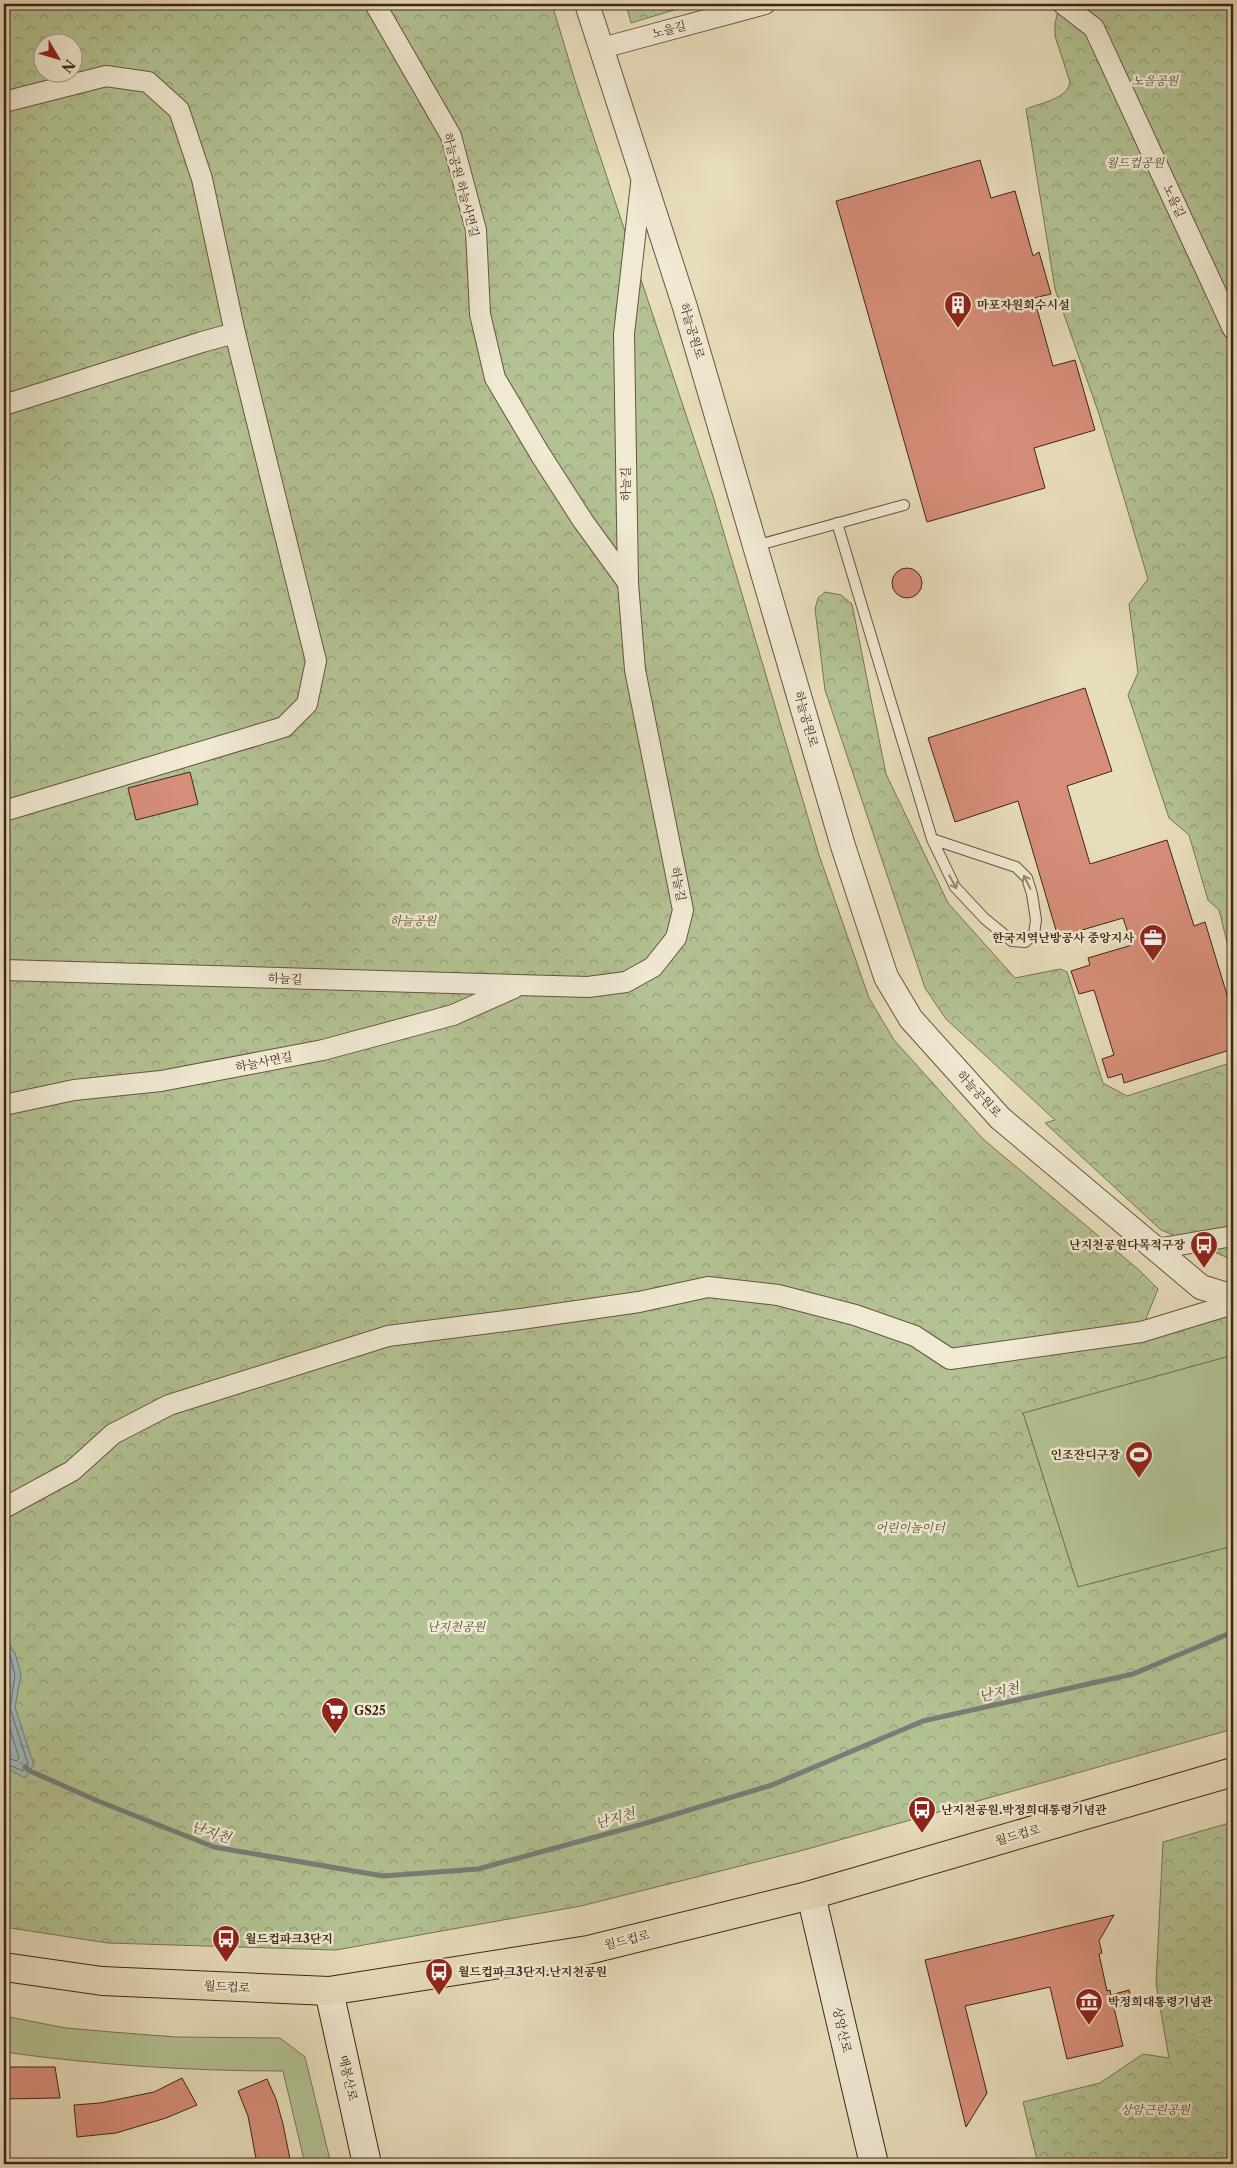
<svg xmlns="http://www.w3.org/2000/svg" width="1237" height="2168" font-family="'Libre Caslon Text','Noto Serif KR',serif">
<defs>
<pattern id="forest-crowns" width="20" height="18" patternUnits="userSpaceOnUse" patternTransform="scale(1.25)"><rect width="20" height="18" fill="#b3c293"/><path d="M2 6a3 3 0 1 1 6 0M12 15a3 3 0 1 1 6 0" fill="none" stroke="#939d77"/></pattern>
<pattern id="water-ripples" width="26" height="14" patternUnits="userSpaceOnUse" patternTransform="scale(1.25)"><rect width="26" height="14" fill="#9cb9bc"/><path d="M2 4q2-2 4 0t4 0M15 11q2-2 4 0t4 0" fill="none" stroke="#819698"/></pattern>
</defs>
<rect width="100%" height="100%" fill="#e8ddbc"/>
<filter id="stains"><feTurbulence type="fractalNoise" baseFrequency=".004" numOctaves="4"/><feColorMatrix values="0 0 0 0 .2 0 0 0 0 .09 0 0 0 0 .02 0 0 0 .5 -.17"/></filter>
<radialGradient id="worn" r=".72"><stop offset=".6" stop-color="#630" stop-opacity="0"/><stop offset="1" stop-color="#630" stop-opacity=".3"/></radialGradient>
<g fill="#b3c293" stroke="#797454">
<path d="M 1233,1355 L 1233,1546 L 1078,1587 L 1023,1413 Z"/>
<path d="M 4,2016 L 66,2028 L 112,2032 L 176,2037 L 280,2038 L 305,2057 L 331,2164 L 305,2164 L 283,2071 C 189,2071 97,2065 4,2052 Z"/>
</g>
<g fill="url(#forest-crowns)" stroke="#797454" fill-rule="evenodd">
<path d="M 4,4 L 552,4 L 576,84 L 713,496 L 819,855 L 869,998 L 894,1040 L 983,1139 L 1139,1270 L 1158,1289 L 1141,1331 L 1233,1304 L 1233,1355 L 1023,1413 L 1078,1587 L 1233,1546 L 1233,1729 L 804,1850 L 581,1906 L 336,1950 L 108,1943 L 4,1927 ZM 42,42 L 72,42 L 72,72 L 42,72 Z"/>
<path d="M 626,4 L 694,4 L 631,23 Z"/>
<path d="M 1060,4 L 1233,4 L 1233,966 L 1219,910 L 1208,900 L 1189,835 L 1169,818 L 1128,695 L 1138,673 L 1129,604 L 1148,579 L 1099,414 L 1055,289 L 1026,109 C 1040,103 1068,99 1070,82 L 1055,36 L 1055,23 Z"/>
<path d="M 825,592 L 841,595 L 852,604 L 886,774 L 948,903 L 1015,978 L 1060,969 L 1067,972 L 1103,1083 L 1127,1096 L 1233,1062 L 1233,1260 L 1161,1230 L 1045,1123 L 1055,1120 L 946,1019 L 925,988 L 825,690 L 815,609 L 818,598 Z"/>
<path d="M 1233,1822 L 1233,2164 L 1038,2164 L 1023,2102 L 1100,2083 L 1143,2054 L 1169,2058 L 1156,1984 L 1163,1842 Z"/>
</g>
<path fill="url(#water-ripples)" stroke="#777e79" d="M 4,1636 L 15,1653 L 21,1675 L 15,1707 L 34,1765 L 25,1778 L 4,1767 Z"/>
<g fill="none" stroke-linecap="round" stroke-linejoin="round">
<g stroke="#6e6f68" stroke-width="1">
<path d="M 4,1646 L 10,1655 L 15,1675 L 10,1708 L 28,1764 L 23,1771 L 4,1763"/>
<path d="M 4,1709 L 19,1758 L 17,1761 L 4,1757"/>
</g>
<path stroke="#777e79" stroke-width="5" d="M 25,1767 L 30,1771 L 98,1801 L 214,1847 L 383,1876 L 478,1869 L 643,1824 L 772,1785 L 923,1721 L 1133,1674 L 1233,1632"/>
</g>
<g fill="#d78e79" stroke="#3f2514">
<path d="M 980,160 L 991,198 L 1015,191 L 1033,256 L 1039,252 L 1051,294 L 1034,298 L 1053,366 L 1075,360 L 1095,430 L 1034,448 L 1045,488 L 927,522 L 836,201 Z"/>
<circle cx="907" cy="583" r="15"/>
<path d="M 1085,688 L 1112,771 L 1067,786 L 1090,864 L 1167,840 L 1194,926 L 1205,922 L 1233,1015 L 1233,1049 L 1124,1083 L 1122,1074 L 1108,1078 L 1102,1059 L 1114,1055 L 1094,990 L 1079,994 L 1071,971 L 1090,965 L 1088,958 L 1132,945 L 1123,918 L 1058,937 L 1018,801 L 955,822 L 928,738 Z"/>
<path d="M 190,772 L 198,804 L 136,820 L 128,788 Z"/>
<path d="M 1114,1915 L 1099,1941 L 1102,1953 L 1099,1954 L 1107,1991 L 1110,1990 L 1111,1995 L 1129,1990 L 1132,2002 L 1114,2008 L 1123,2046 L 1067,2059 L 1050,1987 L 965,2006 L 987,2093 L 966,2127 L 925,1960 Z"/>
<path d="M 4,2067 L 55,2067 L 60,2098 L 4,2099 Z"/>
<path d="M 182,2078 L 197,2105 L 166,2118 L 116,2133 L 77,2137 L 74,2105 L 100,2103 L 154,2092 Z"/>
<path d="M 267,2079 L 276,2099 L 283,2124 L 291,2164 L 257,2164 L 248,2116 L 238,2091 Z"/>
</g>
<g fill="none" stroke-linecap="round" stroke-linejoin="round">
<defs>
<g id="service">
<path d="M 837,523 L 932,839 L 955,887 L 985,919 L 1012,941 L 1025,942 L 1034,934 L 1036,920 L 1032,894 L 1027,878 L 1016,867 L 932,839"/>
<path d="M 755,546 L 904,505"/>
</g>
<g id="minor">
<path d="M 375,4 L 451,136 L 476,230 L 480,314 L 495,378 L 540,454 L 583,521 L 628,583"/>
<path d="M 1063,4 L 1094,28 L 1233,329"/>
<path d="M 602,48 L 765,4"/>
<path d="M 4,102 L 106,76 L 148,82 L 179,110 L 202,179 L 235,333 L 316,661 L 307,704 L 284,727 L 4,811"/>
<path d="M 4,405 L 202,342 L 235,333"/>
<path d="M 4,970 L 588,987 L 626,982 L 653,967 L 676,938 L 683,910 L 635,670 L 628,583 L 624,334 L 642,175"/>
<path d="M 4,1105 L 74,1090 L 161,1081 L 323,1050 L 453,1015 L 514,988"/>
<path d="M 1156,1249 L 1233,1236"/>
<path d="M 4,1508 L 72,1471 L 113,1434 L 169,1405 L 388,1336 L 521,1319 L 639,1302 L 708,1287 L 778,1295 L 855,1315 L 915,1336 L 950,1359 L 1141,1332 L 1233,1304"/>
</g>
<path id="tertiary" d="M 587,4 L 685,307 L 843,846 L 886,977 L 911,1019 L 1000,1118 L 1201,1287 L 1233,1297"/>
<g id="secondary">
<path d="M 811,1895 L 874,2164"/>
<path d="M 329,1991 L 367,2164"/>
</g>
<path id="primary" d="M 4,1967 L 102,1981 L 329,1991 L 588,1950 L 811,1895 L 1233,1772"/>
</defs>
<use href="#service" stroke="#69533e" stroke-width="12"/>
<use href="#minor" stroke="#69533e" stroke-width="22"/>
<use href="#tertiary" stroke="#69533e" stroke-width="26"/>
<use href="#secondary" stroke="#3f2514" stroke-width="30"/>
<use href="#primary" stroke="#3f2514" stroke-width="30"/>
<use href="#service" stroke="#f0e9d3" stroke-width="10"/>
<use href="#minor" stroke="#f0e9d3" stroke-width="20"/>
<use href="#tertiary" stroke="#f0e9d3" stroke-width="24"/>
<use href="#secondary" stroke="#f0e9d3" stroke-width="28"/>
<use href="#primary" stroke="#e8ddbc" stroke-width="28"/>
</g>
<defs><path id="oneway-shaft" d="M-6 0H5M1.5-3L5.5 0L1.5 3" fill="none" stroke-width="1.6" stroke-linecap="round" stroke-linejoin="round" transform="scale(1.25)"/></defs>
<g stroke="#988774">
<use href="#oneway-shaft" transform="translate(953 882) rotate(61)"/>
<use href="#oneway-shaft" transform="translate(1027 882) rotate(-117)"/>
</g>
<defs>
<symbol id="building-pin" viewBox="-11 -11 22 30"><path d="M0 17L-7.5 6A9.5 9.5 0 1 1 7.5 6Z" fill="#8f2418" stroke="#f0e9d3"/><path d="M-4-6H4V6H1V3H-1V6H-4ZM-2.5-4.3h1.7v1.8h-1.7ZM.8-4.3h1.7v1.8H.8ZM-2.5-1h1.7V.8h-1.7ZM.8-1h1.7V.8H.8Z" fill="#fff"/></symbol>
<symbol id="office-pin" viewBox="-11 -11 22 30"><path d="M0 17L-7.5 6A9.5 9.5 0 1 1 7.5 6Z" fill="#8f2418" stroke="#f0e9d3"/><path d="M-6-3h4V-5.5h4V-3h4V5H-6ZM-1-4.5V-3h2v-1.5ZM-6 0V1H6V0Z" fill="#fff"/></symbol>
<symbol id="bus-pin" viewBox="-11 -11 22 30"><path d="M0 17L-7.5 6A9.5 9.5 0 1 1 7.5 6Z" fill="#8f2418" stroke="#f0e9d3"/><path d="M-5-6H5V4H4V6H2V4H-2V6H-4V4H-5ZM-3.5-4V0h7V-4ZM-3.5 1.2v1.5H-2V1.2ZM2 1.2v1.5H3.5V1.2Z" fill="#fff"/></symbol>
<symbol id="stadium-pin" viewBox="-11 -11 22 30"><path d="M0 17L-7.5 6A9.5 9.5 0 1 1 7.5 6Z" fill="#8f2418" stroke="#f0e9d3"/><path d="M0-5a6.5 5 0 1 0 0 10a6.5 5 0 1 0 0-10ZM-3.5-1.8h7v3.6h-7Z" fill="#fff"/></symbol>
<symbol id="supermarket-pin" viewBox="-11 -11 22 30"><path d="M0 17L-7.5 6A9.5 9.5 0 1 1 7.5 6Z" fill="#8f2418" stroke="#f0e9d3"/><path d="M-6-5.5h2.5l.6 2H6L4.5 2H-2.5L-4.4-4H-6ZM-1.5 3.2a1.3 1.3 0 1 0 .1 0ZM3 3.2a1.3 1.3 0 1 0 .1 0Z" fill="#fff"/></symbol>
<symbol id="museum-pin" viewBox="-11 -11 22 30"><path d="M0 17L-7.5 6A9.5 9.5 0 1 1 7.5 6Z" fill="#8f2418" stroke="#f0e9d3"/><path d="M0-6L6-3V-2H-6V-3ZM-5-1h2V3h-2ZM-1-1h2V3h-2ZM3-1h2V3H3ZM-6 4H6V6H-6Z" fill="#fff"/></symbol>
</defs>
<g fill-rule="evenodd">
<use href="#building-pin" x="942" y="289" width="32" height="43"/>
<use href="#office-pin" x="1137" y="922" width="32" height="43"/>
<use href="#bus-pin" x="1188" y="1229" width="32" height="43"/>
<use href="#stadium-pin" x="1123" y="1439" width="32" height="43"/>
<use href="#supermarket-pin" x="319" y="1695" width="32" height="43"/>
<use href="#bus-pin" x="906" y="1794" width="32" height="43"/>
<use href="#bus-pin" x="210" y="1923" width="32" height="43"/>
<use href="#bus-pin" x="423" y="1956" width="32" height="43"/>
<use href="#museum-pin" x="1073" y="1986" width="32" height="43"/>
</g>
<g text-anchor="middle" stroke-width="5" stroke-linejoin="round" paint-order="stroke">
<g font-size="12" fill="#3f2514" stroke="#f0e9d3">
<text transform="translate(669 30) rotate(-15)" y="4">노을길</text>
<text transform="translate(461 185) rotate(75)" y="4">하늘공원 하늘사면길</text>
<text transform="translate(1174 201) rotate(65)" y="4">노을길</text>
<text transform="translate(692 331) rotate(73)" y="4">하늘공원로</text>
<text transform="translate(626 484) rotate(-91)" y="4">하늘길</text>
<text transform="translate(806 719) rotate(74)" y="4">하늘공원로</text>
<text transform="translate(678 884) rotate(79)" y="4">하늘길</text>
<text transform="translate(285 979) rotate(2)" y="4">하늘길</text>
<text transform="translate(264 1062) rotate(-11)" y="4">하늘사면길</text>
<text transform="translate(979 1094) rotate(47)" y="4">하늘공원로</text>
<text transform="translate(1018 1835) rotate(-16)" y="4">월드컵로</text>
<text transform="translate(627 1940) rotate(-14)" y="4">월드컵로</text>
<text transform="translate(227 1987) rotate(3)" y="4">월드컵로</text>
<text transform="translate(842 2030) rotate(77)" y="4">상암산로</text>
<text transform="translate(348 2078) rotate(77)" y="4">매봉산로</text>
</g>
<g font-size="12" font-style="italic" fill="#5c4c34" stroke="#f0e9d3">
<text x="1155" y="85">노을공원</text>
<text x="1135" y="167">월드컵공원</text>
<text x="413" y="925">하늘공원</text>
<text x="910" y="1532">어린이놀이터</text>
<text x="456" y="1631">난지천공원</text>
<text x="1155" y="2114">상암근린공원</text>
</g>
<g font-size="12" font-weight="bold" fill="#3f2514" stroke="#f0e9d3" text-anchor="start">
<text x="977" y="309">마포자원회수시설</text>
<text x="1134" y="942" text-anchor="end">한국지역난방공사 중앙지사</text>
<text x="1185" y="1249" text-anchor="end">난지천공원다목적구장</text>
<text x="1120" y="1459" text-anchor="end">인조잔디구장</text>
<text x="354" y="1715">GS25</text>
<text x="941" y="1814">난지천공원.박정희대통령기념관</text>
<text x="245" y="1943">월드컵파크3단지</text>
<text x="458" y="1976">월드컵파크3단지.난지천공원</text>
<text x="1108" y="2006">박정희대통령기념관</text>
</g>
<g font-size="14" font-style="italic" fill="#564a3e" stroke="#f0e9d3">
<text transform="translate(999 1692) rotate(-13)" y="5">난지천</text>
<text transform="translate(615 1818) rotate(-16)" y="5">난지천</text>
<text transform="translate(211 1832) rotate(18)" y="5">난지천</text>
</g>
</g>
<rect width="1237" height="2168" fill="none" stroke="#e8ddbc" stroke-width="20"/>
<rect x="5" y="5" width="1227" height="2158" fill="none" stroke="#3f2514" stroke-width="2.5"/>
<rect x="10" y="10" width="1217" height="2148" fill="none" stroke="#3f2514"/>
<g transform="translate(58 58) rotate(128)"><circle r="24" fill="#f0e9d3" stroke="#a99b87"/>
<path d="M0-4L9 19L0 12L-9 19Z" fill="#8f2418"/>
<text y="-8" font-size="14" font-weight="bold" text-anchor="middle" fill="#3f2514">N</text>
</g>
<rect width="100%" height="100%" filter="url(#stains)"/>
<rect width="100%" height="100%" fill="url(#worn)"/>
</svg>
